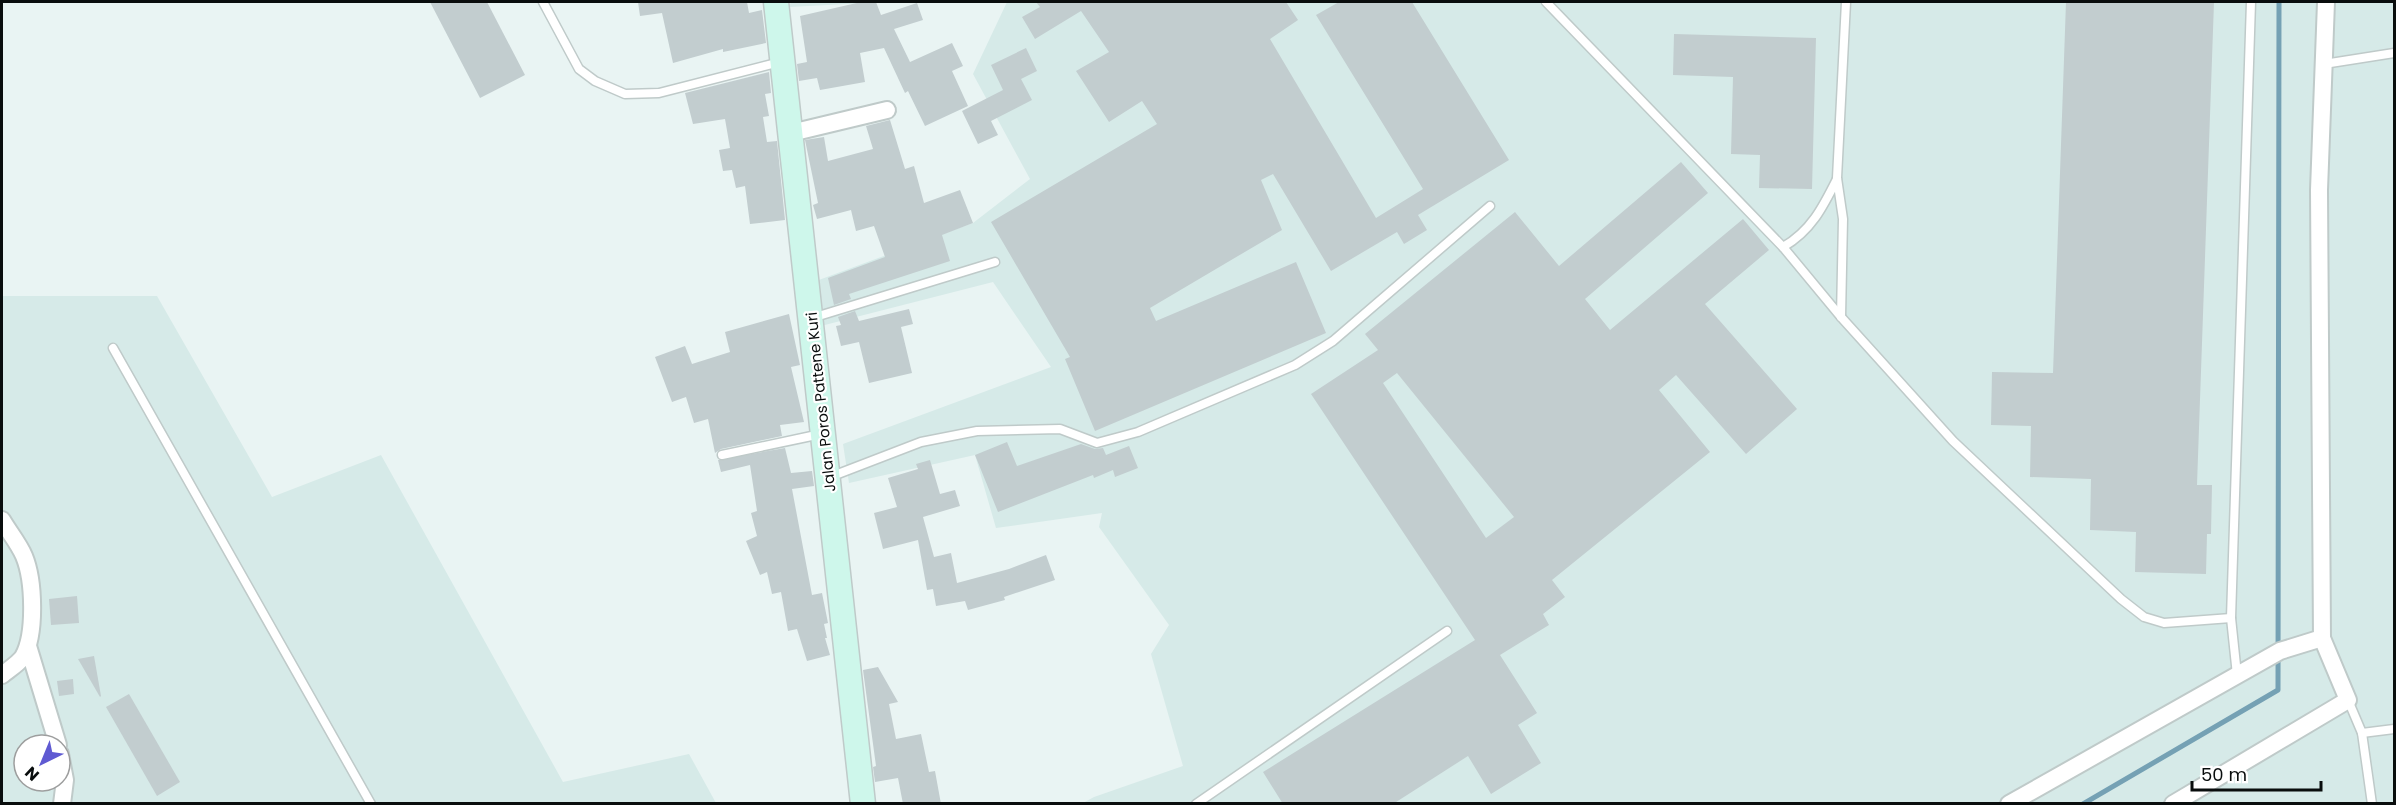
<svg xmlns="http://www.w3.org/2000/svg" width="2396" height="805" font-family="Poppins,sans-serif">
<rect width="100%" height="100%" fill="#e9f4f3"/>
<g fill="#d6eae8" fill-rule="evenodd">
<path d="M 791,2 L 886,2 L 789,7 Z"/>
<path d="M 1007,2 L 2394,2 L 2394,803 L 1083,803 L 1094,797 L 1183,766 L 1151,654 L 1169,625 L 1099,527 L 1102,513 L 996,528 L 975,455 L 849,483 L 843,444 L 1051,367 L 993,282 L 813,328 L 808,284 L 973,223 L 1030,179 L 973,74 Z"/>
<path d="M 2,296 L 157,296 L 272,497 L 381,455 L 563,782 L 689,754 L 716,803 L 2,803 ZM 24,745 L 60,745 L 60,781 L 24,781 Z"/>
</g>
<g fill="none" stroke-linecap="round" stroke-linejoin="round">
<path stroke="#75a1b4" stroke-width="5" d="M 2083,804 L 2278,690 L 2279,2"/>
</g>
<g fill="#c2cdcf" fill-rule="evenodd">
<path d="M 430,2 L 487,2 L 525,75 L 480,98 Z"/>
<path d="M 638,2 L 747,2 L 749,13 L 762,10 L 766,43 L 723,52 L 723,49 L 673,63 L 662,13 L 640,16 Z"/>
<path d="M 861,2 L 876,2 L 881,15 L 917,3 L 923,20 L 894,29 L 910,62 L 952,43 L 963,66 L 952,71 L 968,106 L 925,126 L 908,91 L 905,93 L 884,48 L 860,53 L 865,82 L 820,90 L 817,78 L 799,81 L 797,64 L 807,62 L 800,16 Z"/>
<path d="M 1036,2 L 1286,2 L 1298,20 L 1270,39 L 1376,218 L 1423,189 L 1316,15 L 1339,2 L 1412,2 L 1509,160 L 1418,215 L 1427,230 L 1404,244 L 1397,232 L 1331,271 L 1273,174 L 1261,180 L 1282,230 L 1150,308 L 1156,321 L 1296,262 L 1326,333 L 1095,431 L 1065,359 L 1070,357 L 991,222 L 1157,124 L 1142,101 L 1109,122 L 1076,71 L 1109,52 L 1081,11 L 1035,39 L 1022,17 L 1040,7 Z"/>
<path d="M 2066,2 L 2214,2 L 2197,485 L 2212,485 L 2211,534 L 2207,534 L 2206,574 L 2135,572 L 2136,532 L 2090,530 L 2091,479 L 2030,477 L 2031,426 L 1991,425 L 1992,372 L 2053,373 Z"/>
<path d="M 1674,34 L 1816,38 L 1812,189 L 1759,188 L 1760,155 L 1731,154 L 1733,77 L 1673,75 Z"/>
<path d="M 1026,48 L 1037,71 L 1021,79 L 1032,100 L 991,121 L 998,135 L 978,144 L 962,111 L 1003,90 L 991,65 Z"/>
<path d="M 769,72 L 771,93 L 765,94 L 769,116 L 763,117 L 767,142 L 777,141 L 785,220 L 750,224 L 745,186 L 736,188 L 732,170 L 723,171 L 719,150 L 730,148 L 725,119 L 693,124 L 685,93 Z"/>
<path d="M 890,120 L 905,169 L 914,166 L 924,203 L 960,190 L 973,223 L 942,235 L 950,261 L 849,294 L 851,299 L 834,305 L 828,278 L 885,257 L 874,226 L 856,231 L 851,210 L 817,219 L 813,205 L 818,203 L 805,140 L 824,137 L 828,161 L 873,149 L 866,126 Z"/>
<path d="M 1681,162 L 1708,193 L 1585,299 L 1610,330 L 1743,219 L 1769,250 L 1705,304 L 1797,409 L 1746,454 L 1676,375 L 1659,390 L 1710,452 L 1552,580 L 1565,597 L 1543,614 L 1549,625 L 1500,655 L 1537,713 L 1518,725 L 1541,763 L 1491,794 L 1468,756 L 1393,804 L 1283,804 L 1263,772 L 1475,640 L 1311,394 L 1378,350 L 1365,334 L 1515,212 L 1559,266 ZM 1397,373 L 1514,517 L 1486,538 L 1383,383 Z"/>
<path d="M 909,309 L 913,324 L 901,327 L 912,373 L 869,383 L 859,342 L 841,346 L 836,326 L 841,325 L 838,317 L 855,311 L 859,321 Z"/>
<path d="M 789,314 L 800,365 L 791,367 L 804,422 L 780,425 L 782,436 L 721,449 L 715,453 L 708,419 L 694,423 L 686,397 L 672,402 L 655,357 L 685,346 L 692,364 L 730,352 L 725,332 Z"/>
<path d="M 1007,442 L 1017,466 L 1081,444 L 1095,449 L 1103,448 L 1106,455 L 1129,446 L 1138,468 L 1115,477 L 1113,470 L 1094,478 L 1093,475 L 998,512 L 975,455 Z"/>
<path d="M 785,448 L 791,473 L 812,471 L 814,486 L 792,489 L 812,595 L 822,593 L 828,623 L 824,624 L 827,638 L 825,638 L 830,655 L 807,661 L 797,629 L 788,631 L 781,592 L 772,594 L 767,572 L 760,575 L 746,541 L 757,536 L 751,513 L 757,511 L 750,465 L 721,472 L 718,460 Z"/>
<path d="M 930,460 L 940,494 L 955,490 L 960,506 L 923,517 L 934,557 L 951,553 L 957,583 L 1009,569 L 1046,555 L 1055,580 L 1004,597 L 1005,600 L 968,610 L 965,601 L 936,606 L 933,589 L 927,590 L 918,540 L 883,549 L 874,513 L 897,507 L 888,478 L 918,469 L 916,464 Z"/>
<path d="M 77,596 L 79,623 L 51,625 L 49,599 Z"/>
<path d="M 94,656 L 101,696 L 100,697 L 78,659 Z"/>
<path d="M 878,667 L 898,702 L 889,704 L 896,739 L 921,734 L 929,772 L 935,771 L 941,804 L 903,804 L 898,778 L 875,782 L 873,767 L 876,766 L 863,670 Z"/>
<path d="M 73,679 L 74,694 L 59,696 L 57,681 Z"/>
<path d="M 129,694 L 180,782 L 157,796 L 106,707 Z"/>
</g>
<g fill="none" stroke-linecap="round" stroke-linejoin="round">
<defs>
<g id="lane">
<path d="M 543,2 L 579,69 L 595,81 L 625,94 L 659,93 L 780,62"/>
<path d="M 1546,2 L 1783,247 L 1841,317 L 1953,441 L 2121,599 L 2144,617 L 2164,623 L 2231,618"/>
<path d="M 2324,64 L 2394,53"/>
<path d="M 1783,247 C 1811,231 1823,207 1837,179"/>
<path d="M 1841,317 L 1843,219 L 1837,178 L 1846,2"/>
<path d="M 812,318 L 995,262"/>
<path d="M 113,348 L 371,804"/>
<path d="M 722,455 L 821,434"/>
<path d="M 830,477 L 921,442 L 977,431 L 1060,429 L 1097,443 L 1138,432 L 1295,365 L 1333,341 L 1490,206"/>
<path d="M 2237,675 L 2231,618 L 2251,2"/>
<path d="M 2348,700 L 2362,733 L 2372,804"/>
<path d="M 2362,733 L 2394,729"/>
<path d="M 1196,804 L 1447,631"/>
</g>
<g id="street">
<path d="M 791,133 L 887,110"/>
<path d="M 2,520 C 9,532 19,544 24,556 C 34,580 36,634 23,657 C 18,664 8,670 2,675"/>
<path d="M 28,646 L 58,745"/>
<path d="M 60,754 L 65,780 L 62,804"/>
<path d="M 2009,804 L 2280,651 L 2322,638"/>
<path d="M 2173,804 L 2348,700 L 2322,638 L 2319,190 L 2326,2"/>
</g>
<path id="secondary" d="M 776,2 L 863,804"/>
</defs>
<use href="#lane" stroke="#bfcac9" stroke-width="11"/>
<use href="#street" stroke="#bfcac9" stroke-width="20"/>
<use href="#secondary" stroke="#bfcac9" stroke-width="27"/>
<use href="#lane" stroke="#fff" stroke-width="8"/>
<use href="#street" stroke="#fff" stroke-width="16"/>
<use href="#secondary" stroke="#cef7eb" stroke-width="24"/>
</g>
<g text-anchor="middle" stroke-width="4.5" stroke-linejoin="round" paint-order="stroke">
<g font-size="15" fill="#090d0d" stroke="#fff">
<text transform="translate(821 402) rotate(-96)" y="5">Jalan Poros Pattene Kuri</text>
</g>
</g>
<rect width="2396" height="805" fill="none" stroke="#090d0d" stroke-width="6"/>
<g transform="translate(42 763) rotate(223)"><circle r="28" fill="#ffffff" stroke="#9d9e9e" stroke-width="1.5"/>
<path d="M0-4.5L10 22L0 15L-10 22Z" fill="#5f5ad2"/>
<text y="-9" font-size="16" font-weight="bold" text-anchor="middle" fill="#090d0d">N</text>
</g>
<path d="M2192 781v9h129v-9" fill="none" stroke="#090d0d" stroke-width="3"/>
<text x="2201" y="781" font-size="18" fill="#090d0d" stroke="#ffffff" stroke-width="4.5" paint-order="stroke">50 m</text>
</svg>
